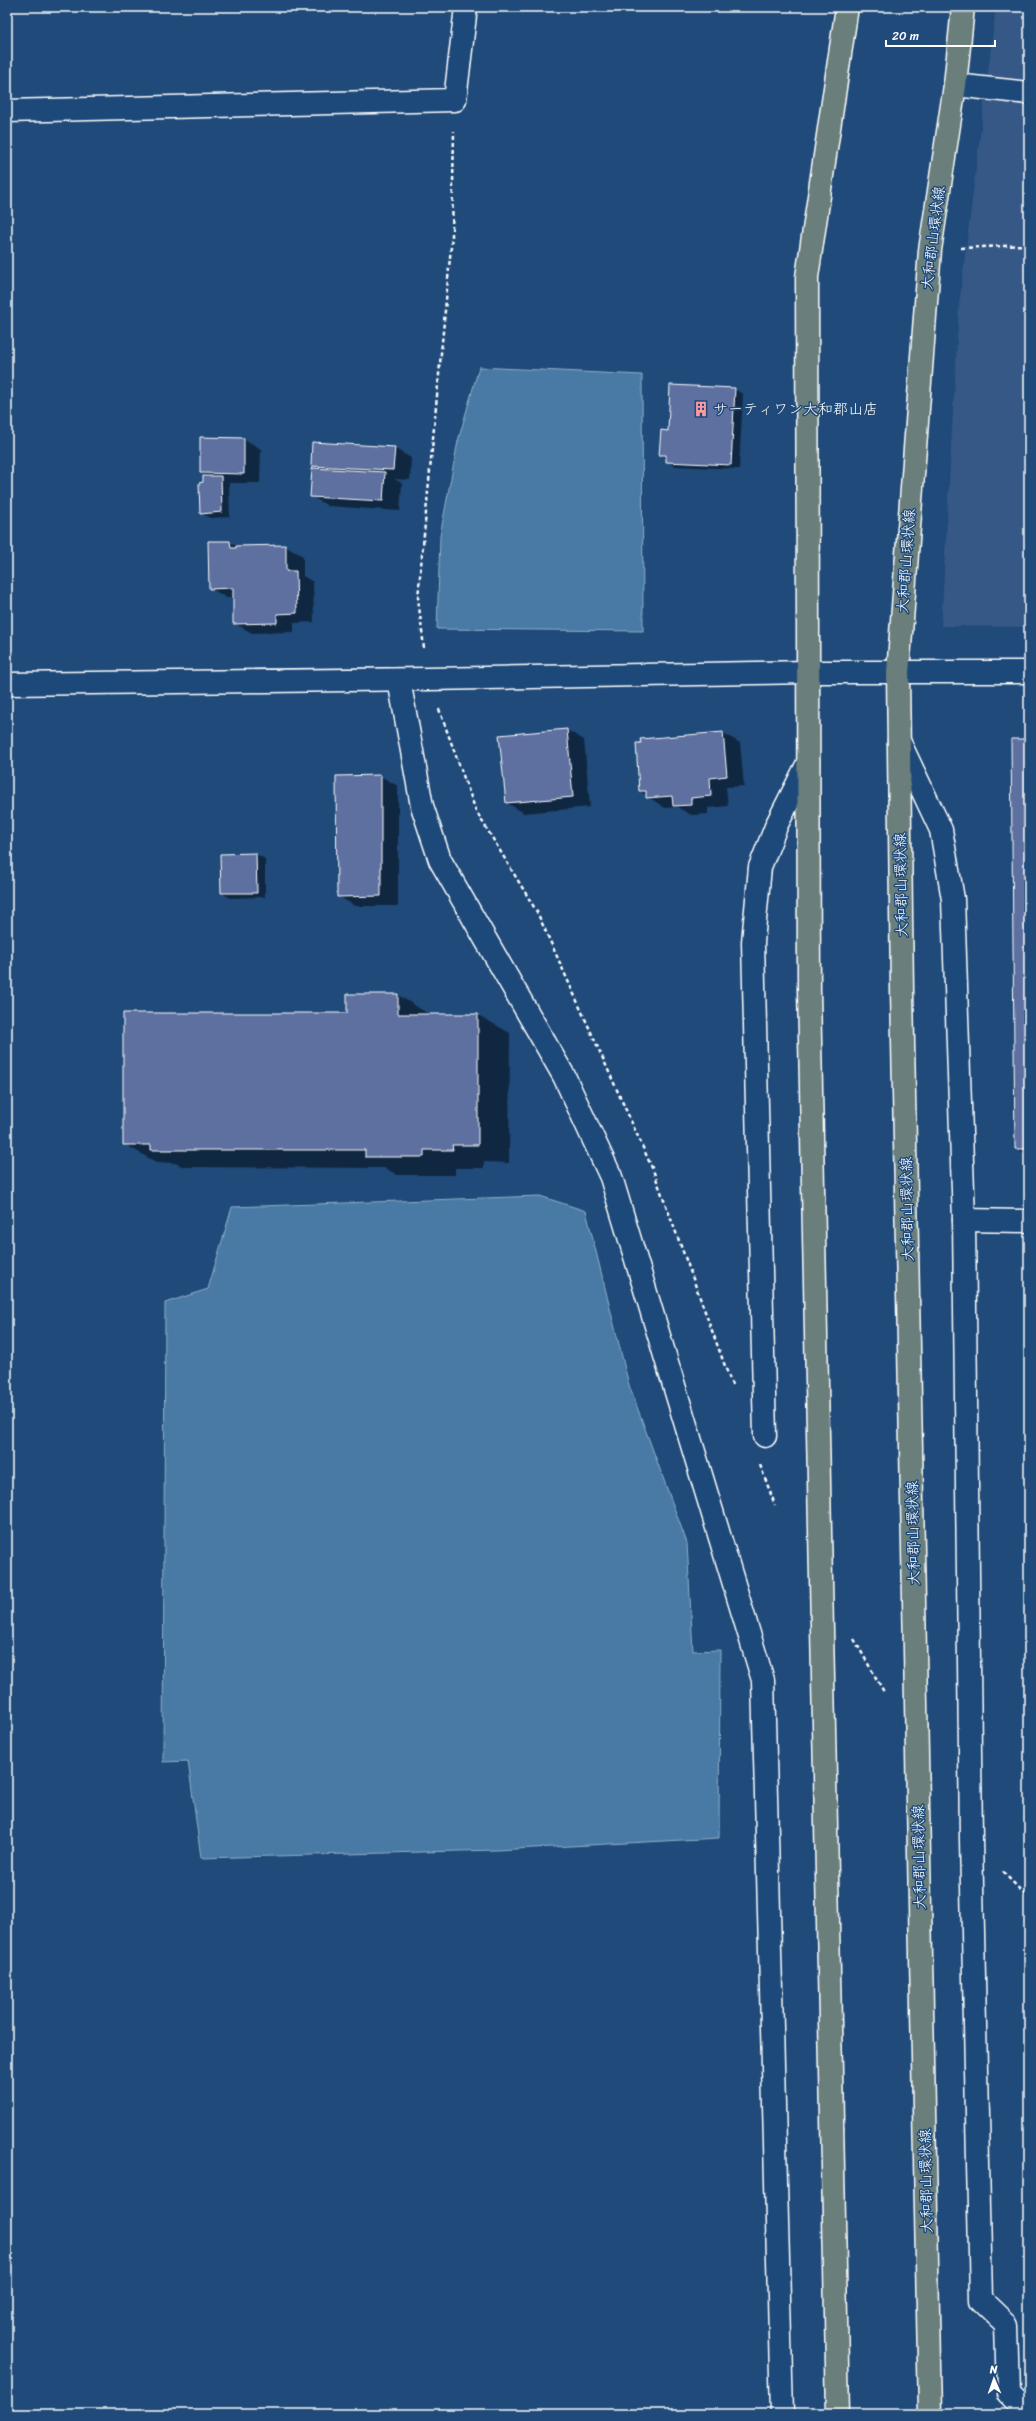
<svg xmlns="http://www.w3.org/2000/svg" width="1036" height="2421" font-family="Sriracha,'Klee One',sans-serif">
<rect width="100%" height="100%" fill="#1f4a7a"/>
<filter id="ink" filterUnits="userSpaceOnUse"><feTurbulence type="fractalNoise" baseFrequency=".025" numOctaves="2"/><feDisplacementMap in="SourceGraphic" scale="8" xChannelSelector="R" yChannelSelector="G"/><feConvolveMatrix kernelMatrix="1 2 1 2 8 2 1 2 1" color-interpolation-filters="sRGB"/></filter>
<g filter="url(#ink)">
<path fill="#365887" d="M 996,7 L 1029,7 L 1029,627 L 941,626 L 959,305 Z"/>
<g fill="#487aa5" stroke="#91afc9">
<path d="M 479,367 L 642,375 L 643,631 L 437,629 L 440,536 L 458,441 Z"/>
<path d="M 540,1196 L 586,1211 L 629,1385 L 687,1543 L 693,1651 L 720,1650 L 719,1838 L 497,1850 L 201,1858 L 188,1761 L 163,1762 L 165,1303 L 208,1289 L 232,1207 Z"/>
</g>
<g fill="#0007">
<path d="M 734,389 L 743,394 L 739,469 L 676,466 L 667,461 L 667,458 L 660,454 L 668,432 Z"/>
<path d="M 244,439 L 261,449 L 260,483 L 229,483 L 230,517 L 210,518 L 201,513 L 204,483 L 208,477 L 201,473 Z"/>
<path d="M 394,448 L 411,458 L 410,480 L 394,479 L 402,483 L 400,511 L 328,506 L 311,496 L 319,469 L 312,465 Z"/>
<path d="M 209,542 L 230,542 L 239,547 L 286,546 L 303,556 L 303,576 L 313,582 L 314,622 L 294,623 L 294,632 L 252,633 L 234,623 L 234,598 L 227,598 L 210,588 Z"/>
<path d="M 567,730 L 584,740 L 590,807 L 524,813 L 507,803 Z"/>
<path d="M 723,733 L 740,743 L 744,786 L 726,787 L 728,806 L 708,808 L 708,814 L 691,815 L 677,807 L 665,808 L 640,791 L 641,740 Z"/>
<path d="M 1029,740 L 1029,1156 L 1016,1148 Z"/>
<path d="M 380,776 L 398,786 L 398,906 L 355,906 L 338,896 Z"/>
<path d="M 256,854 L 265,859 L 265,897 L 230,898 L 222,893 L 221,855 Z"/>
<path d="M 398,995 L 430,1015 L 478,1015 L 510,1033 L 509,1163 L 484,1162 L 484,1168 L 455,1168 L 455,1175 L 397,1175 L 385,1168 L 184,1167 L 175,1163 L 156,1162 L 124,1144 L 348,1014 Z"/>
</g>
<g fill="#5d70a0" stroke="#fff">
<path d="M 670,385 L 735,388 L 731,465 L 666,462 L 666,455 L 659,455 L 661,430 L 668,431 Z"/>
<path d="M 200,437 L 244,438 L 244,474 L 200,473 Z"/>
<path d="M 312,442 L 395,447 L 393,470 L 311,466 Z"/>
<path d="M 312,468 L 385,472 L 383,501 L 310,497 Z"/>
<path d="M 203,476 L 221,476 L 222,512 L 200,514 L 199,483 L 203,482 Z"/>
<path d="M 208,541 L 230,541 L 231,548 L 236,548 L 236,546 L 286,545 L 286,571 L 296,571 L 297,613 L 277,614 L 277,623 L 233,624 L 233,588 L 209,589 Z"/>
<path d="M 567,729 L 573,797 L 506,803 L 499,735 Z"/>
<path d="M 723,732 L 727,776 L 710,778 L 711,796 L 691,798 L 691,805 L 673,806 L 672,796 L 646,798 L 646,791 L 639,791 L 636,743 L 641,743 L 640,739 Z"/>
<path d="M 1011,739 L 1029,739 L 1029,1149 L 1015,1149 Z"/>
<path d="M 381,775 L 381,896 L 337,897 L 336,776 Z"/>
<path d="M 256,853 L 257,893 L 221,893 L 220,854 Z"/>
<path d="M 347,994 L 398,994 L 398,1014 L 478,1014 L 478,1145 L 452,1145 L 453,1150 L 424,1150 L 424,1157 L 365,1157 L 365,1150 L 151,1150 L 151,1145 L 123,1145 L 123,1013 L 347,1013 Z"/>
</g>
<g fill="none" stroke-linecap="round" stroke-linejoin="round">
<defs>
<g id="minor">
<path d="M 955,85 L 1029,93"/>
<path d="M 7,111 L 455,100 L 466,7"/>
<path d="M 399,680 L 422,806 L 440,860 L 564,1076 L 611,1177 L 763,1680 L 782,2414"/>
<path d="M 7,684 L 428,679 L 808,672 L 1029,672"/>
<path d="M 899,741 L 941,830 L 953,899 L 964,1220 L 971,1840 L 981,2300 L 1006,2324 L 1008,2393 L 1029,2414"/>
<path d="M 964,1220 L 1029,1221"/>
<path d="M 765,1436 L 753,942 L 760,867 L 777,824 L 808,763"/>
</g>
<g id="major">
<path d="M 838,2414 L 809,990 L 807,277 L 847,7"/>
<path d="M 930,2414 L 902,990 L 898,673 L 930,250 L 955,85 L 963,7"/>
</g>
</defs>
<use href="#minor" stroke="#fff" stroke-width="25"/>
<use href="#major" stroke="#fff" stroke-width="25"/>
<g stroke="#fff" stroke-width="2.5" stroke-dasharray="4 3" stroke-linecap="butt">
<path d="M 961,248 L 1024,245"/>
<path d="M 424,648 L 418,598 L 452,236 L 454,131"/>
<path d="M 439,709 L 476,811 L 537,912 L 653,1170 L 732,1385"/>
<path d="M 760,1465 L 775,1505"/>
<path d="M 854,1639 L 884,1692"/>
<path d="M 1003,1872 L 1029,1899"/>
</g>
<use href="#minor" stroke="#1f4a7a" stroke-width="22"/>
<use href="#major" stroke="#6b7f7c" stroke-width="22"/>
</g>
</g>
<defs>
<symbol id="building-bare" viewBox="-9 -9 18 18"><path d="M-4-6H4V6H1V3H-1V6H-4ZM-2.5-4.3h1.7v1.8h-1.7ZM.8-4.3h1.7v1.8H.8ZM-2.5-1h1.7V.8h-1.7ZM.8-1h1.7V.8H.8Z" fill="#ff9aa2" stroke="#1f4a7a" stroke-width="2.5" paint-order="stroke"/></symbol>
</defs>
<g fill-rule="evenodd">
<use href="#building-bare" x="690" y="398" width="22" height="22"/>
</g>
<g text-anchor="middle" stroke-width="3" stroke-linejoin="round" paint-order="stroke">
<g font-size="15" fill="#fff" stroke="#1f4a7a">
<text transform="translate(933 238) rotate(-83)" y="5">大和郡山環状線</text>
<text transform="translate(906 561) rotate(-86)" y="5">大和郡山環状線</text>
<text transform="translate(901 885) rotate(-91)" y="5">大和郡山環状線</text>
<text transform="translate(907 1209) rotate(-91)" y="5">大和郡山環状線</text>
<text transform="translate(913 1533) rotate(-91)" y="5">大和郡山環状線</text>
<text transform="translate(919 1857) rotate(-91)" y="5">大和郡山環状線</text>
<text transform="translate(926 2181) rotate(-91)" y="5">大和郡山環状線</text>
</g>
<g font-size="15" fill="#fff" stroke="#1f4a7a" text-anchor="start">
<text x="713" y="414">サーティワン大和郡山店</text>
</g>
</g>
<rect width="1036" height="2421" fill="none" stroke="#1f4a7a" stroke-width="24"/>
<rect x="12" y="12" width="1012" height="2397" fill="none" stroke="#fff" stroke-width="1.5" filter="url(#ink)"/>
<g transform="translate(994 2379) rotate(358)" stroke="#1f4a7a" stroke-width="3" paint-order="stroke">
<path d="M0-3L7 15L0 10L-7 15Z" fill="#ffffff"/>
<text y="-6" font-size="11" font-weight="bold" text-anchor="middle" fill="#ffffff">N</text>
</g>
<path d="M886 40v6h109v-6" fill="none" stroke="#ffffff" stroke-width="2"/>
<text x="892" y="40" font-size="12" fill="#ffffff" stroke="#1f4a7a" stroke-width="3" paint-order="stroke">20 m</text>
</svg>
